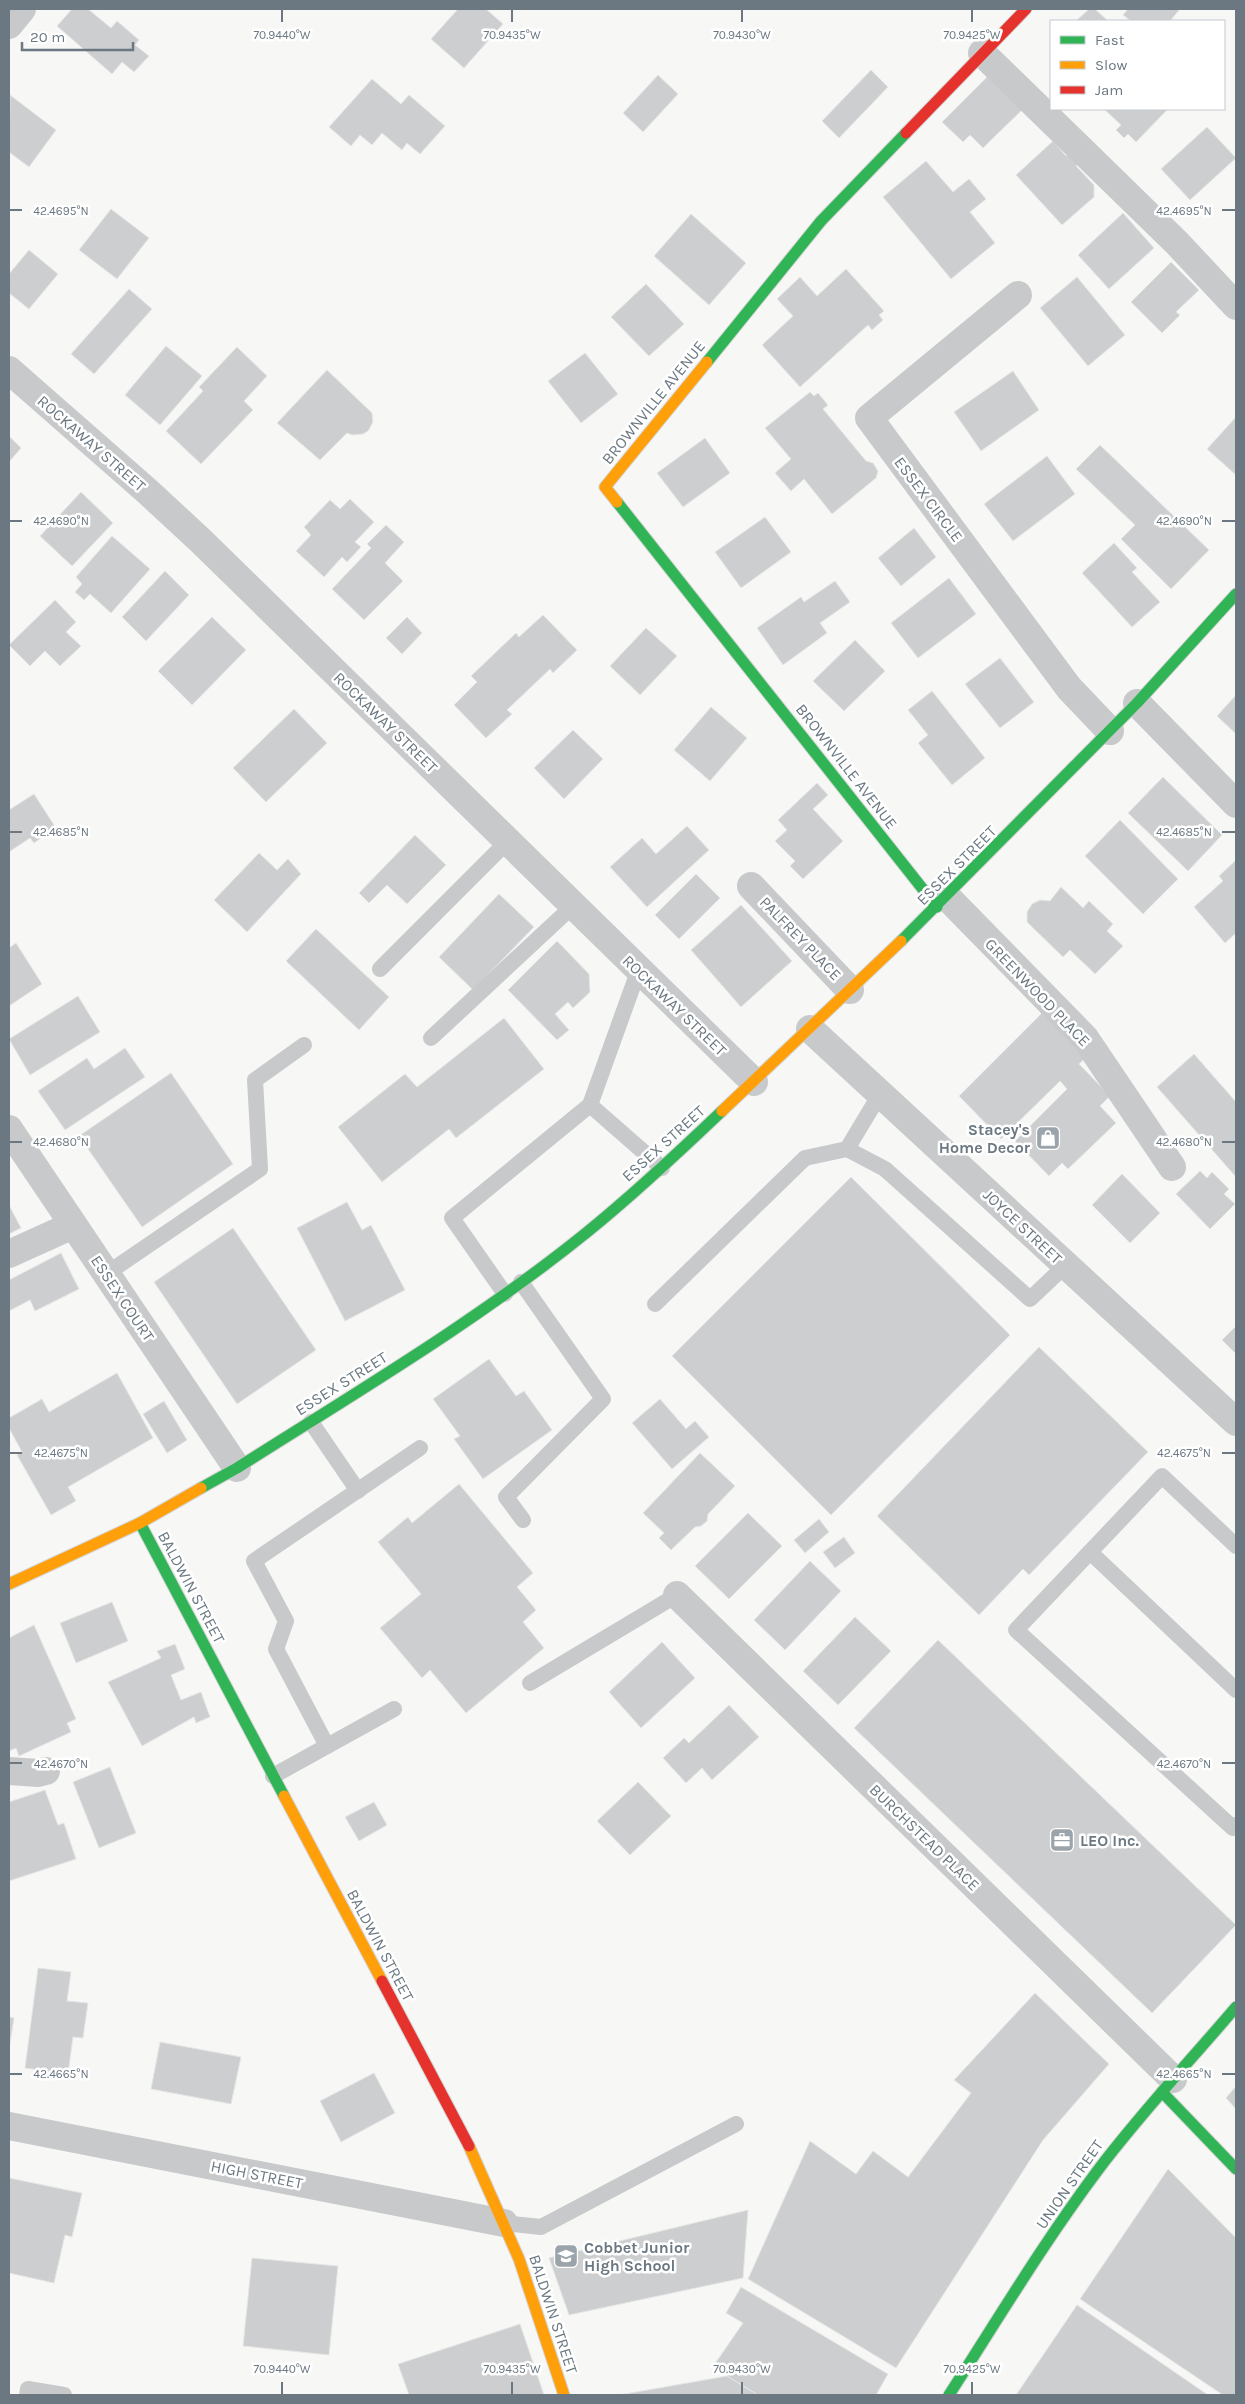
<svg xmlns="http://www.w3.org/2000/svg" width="1245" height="2404" font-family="Karla,sans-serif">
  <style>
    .building { fill: #cdcecf; stroke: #e6e6e6 }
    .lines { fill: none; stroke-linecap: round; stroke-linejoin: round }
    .fast-casing { stroke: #d3d4d4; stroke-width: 13 }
    .slow-casing { stroke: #d3d4d4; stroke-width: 13 }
    .jam-casing { stroke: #d3d4d4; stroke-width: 13 }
    .lane { stroke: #c8c9ca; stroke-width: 16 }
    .street { stroke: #c8c9ca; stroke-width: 28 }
    .fast { stroke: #30b455; stroke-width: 11 }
    .slow { stroke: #ff9f0a; stroke-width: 11 }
    .jam { stroke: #e5322d; stroke-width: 11 }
    .ticks { fill: none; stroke: #6b7882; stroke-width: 2 }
    .labels { text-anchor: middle; stroke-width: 5; stroke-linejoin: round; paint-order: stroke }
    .street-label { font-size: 16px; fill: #6b7882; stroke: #fff }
    .poi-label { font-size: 16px; font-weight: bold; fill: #6b7882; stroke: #fff; text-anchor: start }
    .ticks-label { font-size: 12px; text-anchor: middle; fill: #6b7882; stroke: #fff; stroke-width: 5; stroke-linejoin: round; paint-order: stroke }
  </style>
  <rect width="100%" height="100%" fill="#f7f7f6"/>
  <g class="building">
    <path d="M72,9H88L111,28L117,21L139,40L135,45L149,56L134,72L122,62L112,74L57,26Z"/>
    <path d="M458,9H486L503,24L464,68L431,39Z"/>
    <path d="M1089,9H1095L1108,21H1076Z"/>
    <path d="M1128,9H1180L1170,21H1131L1123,15Z"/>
    <path d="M871,70L888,87L839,138L822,121Z"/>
    <path d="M991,73L1025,107L983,148L970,135L963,142L942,122Z"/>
    <path d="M658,75L678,94L643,132L623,113Z"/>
    <path d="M372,79L401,104L409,95L445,126L420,154L407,143L402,150L382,133L372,145L360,135L351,146L329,127Z"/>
    <path d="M10,95L56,130L29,167L9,152Z"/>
    <path d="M1104,109H1168L1136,142L1128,134L1124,138L1116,130L1121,125Z"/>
    <path d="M1207,127L1236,158L1190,200L1161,169Z"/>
    <path d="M1053,141L1066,156L1071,151L1080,161L1076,166L1094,185V197L1062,225L1016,175Z"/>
    <path d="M926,161L953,192L969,179L986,199L970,212L995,243L951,279L883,197Z"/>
    <path d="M111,209L149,238L117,279L79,250Z"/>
    <path d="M1123,213L1154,248L1109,289L1078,255Z"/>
    <path d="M691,214L746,263L709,305L654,256Z"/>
    <path d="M29,250L58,274L29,309L9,293V274Z"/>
    <path d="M1171,262L1199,290L1176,312L1180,315L1162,333L1131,302Z"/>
    <path d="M846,269L884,311L879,315L883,320L872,330L868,325L800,387L762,345L793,316L777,299L800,277L817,296Z"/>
    <path d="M1077,277L1125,335L1088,366L1040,308Z"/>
    <path d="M646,284L684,324L649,356L611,317Z"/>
    <path d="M129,289L152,309L94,374L71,354Z"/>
    <path d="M166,346L202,376L160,425L125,395Z"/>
    <path d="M237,347L267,376L244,401L253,410L201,464L166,431L203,391L199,387Z"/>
    <path d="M585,353L618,394L581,423L548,381Z"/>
    <path d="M327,370L372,413L373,422L368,431L363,434L352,435L347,433L320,460L277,423Z"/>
    <path d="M1013,371L1039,410L981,451L954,412Z"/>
    <path d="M810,392L814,396L818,393L828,405L823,409L866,461L873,463L878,471L876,478L832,514L804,479L791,491L775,473L791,459L765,428Z"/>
    <path d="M1236,417V475L1207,449Z"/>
    <path d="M9,436L21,448L9,462Z"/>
    <path d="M705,438L730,473L683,507L657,473Z"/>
    <path d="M1100,445L1209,550L1171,589L1121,539L1135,525L1076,469Z"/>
    <path d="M1047,456L1075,494L1013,541L984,504Z"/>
    <path d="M81,492L113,523L72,566L40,536Z"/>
    <path d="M350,499L374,522L355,542L361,547L347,562L342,557L324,577L296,551L311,535L304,527L330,500L340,509Z"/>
    <path d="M765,517L791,552L741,588L715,552Z"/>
    <path d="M386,525L404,542L385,563L403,581L364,620L332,589L371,548L367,544Z"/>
    <path d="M914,528L936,557L901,586L878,558Z"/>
    <path d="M112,536L150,569L111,613L90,594L84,600L75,592L82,584L76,577Z"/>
    <path d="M1114,543L1137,568L1132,572L1160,602L1132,627L1082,573Z"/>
    <path d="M165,571L189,595L146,641L122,617Z"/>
    <path d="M949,578L976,614L918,658L891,623Z"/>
    <path d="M835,581L850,602L820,623L827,633L783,665L757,628L801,597L804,602Z"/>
    <path d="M55,600L76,622L66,632L81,646L60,666L45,651L30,666L9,645Z"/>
    <path d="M543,615L577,650L553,673L550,669L507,710L512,714L486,738L454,705L477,682L471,676L516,633L519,637Z"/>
    <path d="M212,617L246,650L192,705L158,671Z"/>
    <path d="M407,617L422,633L402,654L386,638Z"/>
    <path d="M646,628L677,656L640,695L610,666Z"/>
    <path d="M855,640L885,671L844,711L813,681Z"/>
    <path d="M1000,658L1034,702L1000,728L965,684Z"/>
    <path d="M932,691L985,758L952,785L918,743L928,735L908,710Z"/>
    <path d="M1236,695V734L1217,716Z"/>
    <path d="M711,707L747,738L710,781L674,750Z"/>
    <path d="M294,709L327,743L266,802L233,768Z"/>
    <path d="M573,730L603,759L564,799L534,768Z"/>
    <path d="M1163,777L1222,835L1188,871L1128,813Z"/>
    <path d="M817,783L828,795L813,809L843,841L803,879L790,866L795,861L775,841L787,830L778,820Z"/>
    <path d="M34,794L56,828L34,843L30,838L9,852V810Z"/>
    <path d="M1120,820L1178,879L1143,914L1085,856Z"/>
    <path d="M687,826L709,850L647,907L610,867L642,838L656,854Z"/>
    <path d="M415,835L446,865L407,904L387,885L369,903L359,893Z"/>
    <path d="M259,853L277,870L288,859L301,874L247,932L214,900Z"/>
    <path d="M1236,860V933L1225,943L1194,907L1223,881L1219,876Z"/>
    <path d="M696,874L720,898L679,939L655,915Z"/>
    <path d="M1061,887L1083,908L1089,901L1113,924L1107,931L1123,946L1095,974L1070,950L1063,957L1027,922V912L1032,904L1040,900L1050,901Z"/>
    <path d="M499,894L534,927L473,990L439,957Z"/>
    <path d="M741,905L792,961L741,1007L691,950Z"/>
    <path d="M316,929L389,997L359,1030L286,961Z"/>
    <path d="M557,941L589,974L590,992L573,1008L568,1002L555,1014L569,1030L557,1040L508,990Z"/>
    <path d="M16,943L42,984L9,1006V948Z"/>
    <path d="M78,996L100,1032L30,1075L9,1039Z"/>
    <path d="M1045,1010L1089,1055L1079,1064L1110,1096L1100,1106L1116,1123L1068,1169L1062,1163L1049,1176L1015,1141L1067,1089L1060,1081L1001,1139L959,1096Z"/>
    <path d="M504,1018L544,1069L456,1138L449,1129L382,1182L338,1127L405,1074L417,1087Z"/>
    <path d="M125,1048L145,1077L65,1130L38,1091L87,1058L94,1069Z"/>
    <path d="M1194,1054L1236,1102V1177L1157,1087Z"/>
    <path d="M171,1073L233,1164L142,1227L79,1136Z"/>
    <path d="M1200,1171L1207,1178L1212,1172L1229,1189L1224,1194L1235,1204L1210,1229L1176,1194Z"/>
    <path d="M1122,1174L1160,1213L1130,1243L1092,1205Z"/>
    <path d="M851,1177L1010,1335L831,1515L672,1356Z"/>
    <path d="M347,1202L362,1230L371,1225L405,1290L345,1321L297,1228Z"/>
    <path d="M9,1205L21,1228L9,1234Z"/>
    <path d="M233,1228L316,1350L237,1404L154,1282Z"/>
    <path d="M61,1253L79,1289L35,1311L30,1300L9,1311V1280Z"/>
    <path d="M1236,1326V1354L1222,1340Z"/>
    <path d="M1039,1347L1148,1452L1029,1575L1023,1569L979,1615L877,1516Z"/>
    <path d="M489,1359L516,1396L524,1391L552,1430L483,1479L454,1439L460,1436L433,1399Z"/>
    <path d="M117,1373L153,1438L68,1487L76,1501L51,1515L17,1455L22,1452L9,1428V1418L42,1399L49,1412Z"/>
    <path d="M660,1399L686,1429L695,1421L709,1437L672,1469L632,1423Z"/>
    <path d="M164,1401L187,1440L167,1453L143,1414Z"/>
    <path d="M700,1453L735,1486L708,1514L707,1521L701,1526L695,1527L671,1550L659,1538L664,1533L643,1513Z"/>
    <path d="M459,1484L533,1573L517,1587L536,1610L523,1622L544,1648L466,1713L430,1670L422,1678L380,1628L421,1594L378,1542L408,1517L412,1523Z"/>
    <path d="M748,1513L782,1546L729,1599L695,1566Z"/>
    <path d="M819,1519L829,1532L805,1553L794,1540Z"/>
    <path d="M844,1537L855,1553L835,1568L823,1552Z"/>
    <path d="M810,1561L841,1591L785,1650L754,1620Z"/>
    <path d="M112,1602L128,1641L76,1663L60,1623Z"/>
    <path d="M855,1617L891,1651L838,1705L803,1671Z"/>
    <path d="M34,1625L76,1719L67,1723L71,1732L19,1756L16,1748L9,1751V1638Z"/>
    <path d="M938,1640L1236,1925L1152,2013L854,1728Z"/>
    <path d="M662,1642L695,1678L641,1728L609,1692Z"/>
    <path d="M175,1644L185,1669L171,1675L181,1700L201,1692L210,1717L196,1723L194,1717L142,1746L108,1682L161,1658L157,1651Z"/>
    <path d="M729,1705L759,1737L712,1780L702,1768L686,1783L663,1758L684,1738L689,1743Z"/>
    <path d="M110,1767L136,1833L99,1848L73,1782Z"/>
    <path d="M638,1782L671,1816L630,1855L597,1821Z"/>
    <path d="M45,1790L58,1825L64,1823L76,1859L9,1881V1802Z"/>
    <path d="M374,1802L387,1825L359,1841L345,1817Z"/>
    <path d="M38,1968L71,1972L67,2001L88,2003L83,2038L73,2037L68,2074L25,2068Z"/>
    <path d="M1035,1993L1109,2064L1043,2140L896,2368L748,2279L810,2141L856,2174L873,2151L908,2177L971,2093L954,2080Z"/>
    <path d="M9,2017L14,2018L9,2050Z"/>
    <path d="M160,2042L241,2057L231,2104L151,2089Z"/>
    <path d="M374,2073L395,2113L341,2142L320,2101Z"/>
    <path d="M1236,2086V2109L1226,2098Z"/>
    <path d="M1168,2169L1236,2238V2395H1223L1080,2299Z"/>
    <path d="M9,2178L82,2193L72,2237L65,2235L54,2283L9,2273Z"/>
    <path d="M748,2210L743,2278L569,2315L549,2258Z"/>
    <path d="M252,2258L338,2266L329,2355L243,2346Z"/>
    <path d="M741,2287L888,2374L876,2395H758L727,2376L714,2365L743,2323L726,2313Z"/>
    <path d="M1077,2305L1208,2395H1016Z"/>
    <path d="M520,2324L544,2395H409L398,2364Z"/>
    <path d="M727,2376L758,2395H619Z"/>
  </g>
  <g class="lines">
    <defs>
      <g id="fast">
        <path d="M707,362L821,221L906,133"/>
        <path d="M617,502L937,907"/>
        <path d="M901,941L1137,703L1236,594"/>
        <path d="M201,1488L237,1468C355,1393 477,1321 586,1233C633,1195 678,1153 722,1111"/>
        <path d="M140,1523L284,1796"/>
        <path d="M1162,2092L1236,2169"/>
        <path d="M949,2395C998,2319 1044,2242 1098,2170C1141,2113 1190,2061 1236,2007"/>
      </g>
      <g id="slow">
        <path d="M617,502L605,487L707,362"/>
        <path d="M722,1111L901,941"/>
        <path d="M9,1584L140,1523L201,1488"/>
        <path d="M284,1796L382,1981"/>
        <path d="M469,2146L519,2259L564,2395"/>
      </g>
      <g id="jam">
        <path d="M906,133L1026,9"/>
        <path d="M382,1981L469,2146"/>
      </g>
    </defs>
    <use href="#fast" class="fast-casing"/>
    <use href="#slow" class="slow-casing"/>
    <use href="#jam" class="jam-casing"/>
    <g class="lane">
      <path d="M380,969L508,841"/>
      <path d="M431,1038L574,905"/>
      <path d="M590,1105L662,1168"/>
      <path d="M847,1149L885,1169L1030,1299L1066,1265"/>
      <path d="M106,1274L260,1169L255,1080L304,1045"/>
      <path d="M521,1282L603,1399L506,1497L523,1520"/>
      <path d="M505,1294L452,1218L590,1105L639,969"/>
      <path d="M655,1304L805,1158L847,1149L880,1094"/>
      <path d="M311,1422L358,1491"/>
      <path d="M1236,1546L1162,1476L1016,1630L1233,1828L1236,1825"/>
      <path d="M1090,1552L1236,1690"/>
      <path d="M530,1683L677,1595"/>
      <path d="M327,1746L276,1649L286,1621L254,1561L420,1448"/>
      <path d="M273,1776L394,1709"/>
      <path d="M504,2223L541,2227L736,2124"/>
      <path d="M27,2395L28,2389L64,2395"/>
    </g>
    <g class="street">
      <path d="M9,25L22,9"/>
      <path d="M982,53L1177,243L1236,306"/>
      <path d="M1018,295L869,418L1069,688L1110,731"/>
      <path d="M9,370L147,491L200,540L754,1082"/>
      <path d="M1137,703L1236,804"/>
      <path d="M751,886L850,990"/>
      <path d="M947,897L1085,1038L1172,1167"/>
      <path d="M810,1029L1236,1422"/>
      <path d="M9,1129L237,1468"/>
      <path d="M9,1254L73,1225"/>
      <path d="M677,1595L1173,2079"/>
      <path d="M9,1771L38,1773L46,1771"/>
      <path d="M9,2126L504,2223"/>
    </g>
    <use href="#fast" class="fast"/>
    <use href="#slow" class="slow"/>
    <use href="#jam" class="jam"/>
  </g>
  <path class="ticks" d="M282,10V22M512,10V22M742,10V22M972,10V22M10,210H22M1222,210H1235M10,521H22M1222,521H1235M10,832H22M1222,832H1235M10,1142H22M1222,1142H1235M10,1453H22M1222,1453H1235M10,1763H22M1222,1763H1235M10,2074H22M1222,2074H1235M282,2382V2394M512,2382V2394M742,2382V2394M972,2382V2394"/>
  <defs>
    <symbol id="shop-square" viewBox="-11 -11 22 22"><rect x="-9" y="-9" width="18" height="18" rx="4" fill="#9ca4ab" stroke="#fff"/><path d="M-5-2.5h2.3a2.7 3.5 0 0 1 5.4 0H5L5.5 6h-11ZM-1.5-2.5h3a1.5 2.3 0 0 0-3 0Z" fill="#fff"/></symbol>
    <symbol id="office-square" viewBox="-11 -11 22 22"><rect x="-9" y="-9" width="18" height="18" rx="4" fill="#9ca4ab" stroke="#fff"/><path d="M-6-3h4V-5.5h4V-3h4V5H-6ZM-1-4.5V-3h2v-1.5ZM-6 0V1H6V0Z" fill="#fff"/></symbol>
    <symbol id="school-square" viewBox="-11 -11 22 22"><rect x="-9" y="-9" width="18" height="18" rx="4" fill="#9ca4ab" stroke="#fff"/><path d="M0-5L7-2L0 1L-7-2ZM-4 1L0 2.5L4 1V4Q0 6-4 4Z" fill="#fff"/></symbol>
  </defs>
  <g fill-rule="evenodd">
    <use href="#shop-square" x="1034" y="1124" width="28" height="28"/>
    <use href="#office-square" x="1048" y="1826" width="28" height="28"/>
    <use href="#school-square" x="552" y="2242" width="28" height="28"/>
  </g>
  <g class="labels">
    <g class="street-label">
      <text transform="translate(653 402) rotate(-51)" y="6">BROWNVILLE AVENUE</text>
      <text transform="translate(92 443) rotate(41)" y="6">ROCKAWAY STREET</text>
      <text transform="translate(929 499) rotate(53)" y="6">ESSEX CIRCLE</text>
      <text transform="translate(386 722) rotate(44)" y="6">ROCKAWAY STREET</text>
      <text transform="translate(847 766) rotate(52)" y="6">BROWNVILLE AVENUE</text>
      <text transform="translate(956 865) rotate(-45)" y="6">ESSEX STREET</text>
      <text transform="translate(801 938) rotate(46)" y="6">PALFREY PLACE</text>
      <text transform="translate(1038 992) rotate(46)" y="6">GREENWOOD PLACE</text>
      <text transform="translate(675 1005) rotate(44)" y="6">ROCKAWAY STREET</text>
      <text transform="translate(663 1143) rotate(-42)" y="6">ESSEX STREET</text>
      <text transform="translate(1023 1226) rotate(43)" y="6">JOYCE STREET</text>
      <text transform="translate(123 1298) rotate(56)" y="6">ESSEX COURT</text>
      <text transform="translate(341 1383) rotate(-32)" y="6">ESSEX STREET</text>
      <text transform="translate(192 1587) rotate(62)" y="6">BALDWIN STREET</text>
      <text transform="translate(925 1837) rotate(44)" y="6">BURCHSTEAD PLACE</text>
      <text transform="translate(381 1945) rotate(62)" y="6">BALDWIN STREET</text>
      <text transform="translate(257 2174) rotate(11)" y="6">HIGH STREET</text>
      <text transform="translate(1069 2184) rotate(-55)" y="6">UNION STREET</text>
      <text transform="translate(554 2314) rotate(72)" y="6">BALDWIN STREET</text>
    </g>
    <g class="poi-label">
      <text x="1030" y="1135" text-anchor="end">Stacey's<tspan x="1030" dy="18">Home Decor</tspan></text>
      <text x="1080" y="1846">LEO Inc.</text>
      <text x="584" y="2253">Cobbet Junior<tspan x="584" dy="18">High School</tspan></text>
    </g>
  </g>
  <g class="ticks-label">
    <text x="282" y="39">70.9440°W</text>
    <text x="512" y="39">70.9435°W</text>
    <text x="742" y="39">70.9430°W</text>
    <text x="972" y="39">70.9425°W</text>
    <text x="61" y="215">42.4695°N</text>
    <text x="1184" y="215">42.4695°N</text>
    <text x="61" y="525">42.4690°N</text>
    <text x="1184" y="525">42.4690°N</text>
    <text x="61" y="836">42.4685°N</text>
    <text x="1184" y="836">42.4685°N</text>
    <text x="61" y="1146">42.4680°N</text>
    <text x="1184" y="1146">42.4680°N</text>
    <text x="61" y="1457">42.4675°N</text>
    <text x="1184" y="1457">42.4675°N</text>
    <text x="61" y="1768">42.4670°N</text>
    <text x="1184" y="1768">42.4670°N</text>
    <text x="61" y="2078">42.4665°N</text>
    <text x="1184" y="2078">42.4665°N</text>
    <text x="282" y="2373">70.9440°W</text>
    <text x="512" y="2373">70.9435°W</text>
    <text x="742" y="2373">70.9430°W</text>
    <text x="972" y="2373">70.9425°W</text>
  </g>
  <rect width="1245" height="2404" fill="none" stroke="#6b7882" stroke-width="20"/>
  <rect x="1050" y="20" width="175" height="90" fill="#ffffff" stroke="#c4c9cd"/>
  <rect x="1060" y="36" width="25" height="8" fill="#30b455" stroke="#c4c9cd"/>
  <text x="1095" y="45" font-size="15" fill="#6b7882">Fast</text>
  <rect x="1060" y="61" width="25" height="8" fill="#ff9f0a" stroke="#c4c9cd"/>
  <text x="1095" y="70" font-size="15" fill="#6b7882">Slow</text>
  <rect x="1060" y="86" width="25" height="8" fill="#e5322d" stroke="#c4c9cd"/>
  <text x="1095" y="95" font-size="15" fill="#6b7882">Jam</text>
  <path d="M22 42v8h111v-8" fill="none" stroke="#6b7882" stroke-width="2.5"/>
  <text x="30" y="42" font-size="15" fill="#6b7882" stroke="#ffffff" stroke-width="4" paint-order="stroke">20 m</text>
</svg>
